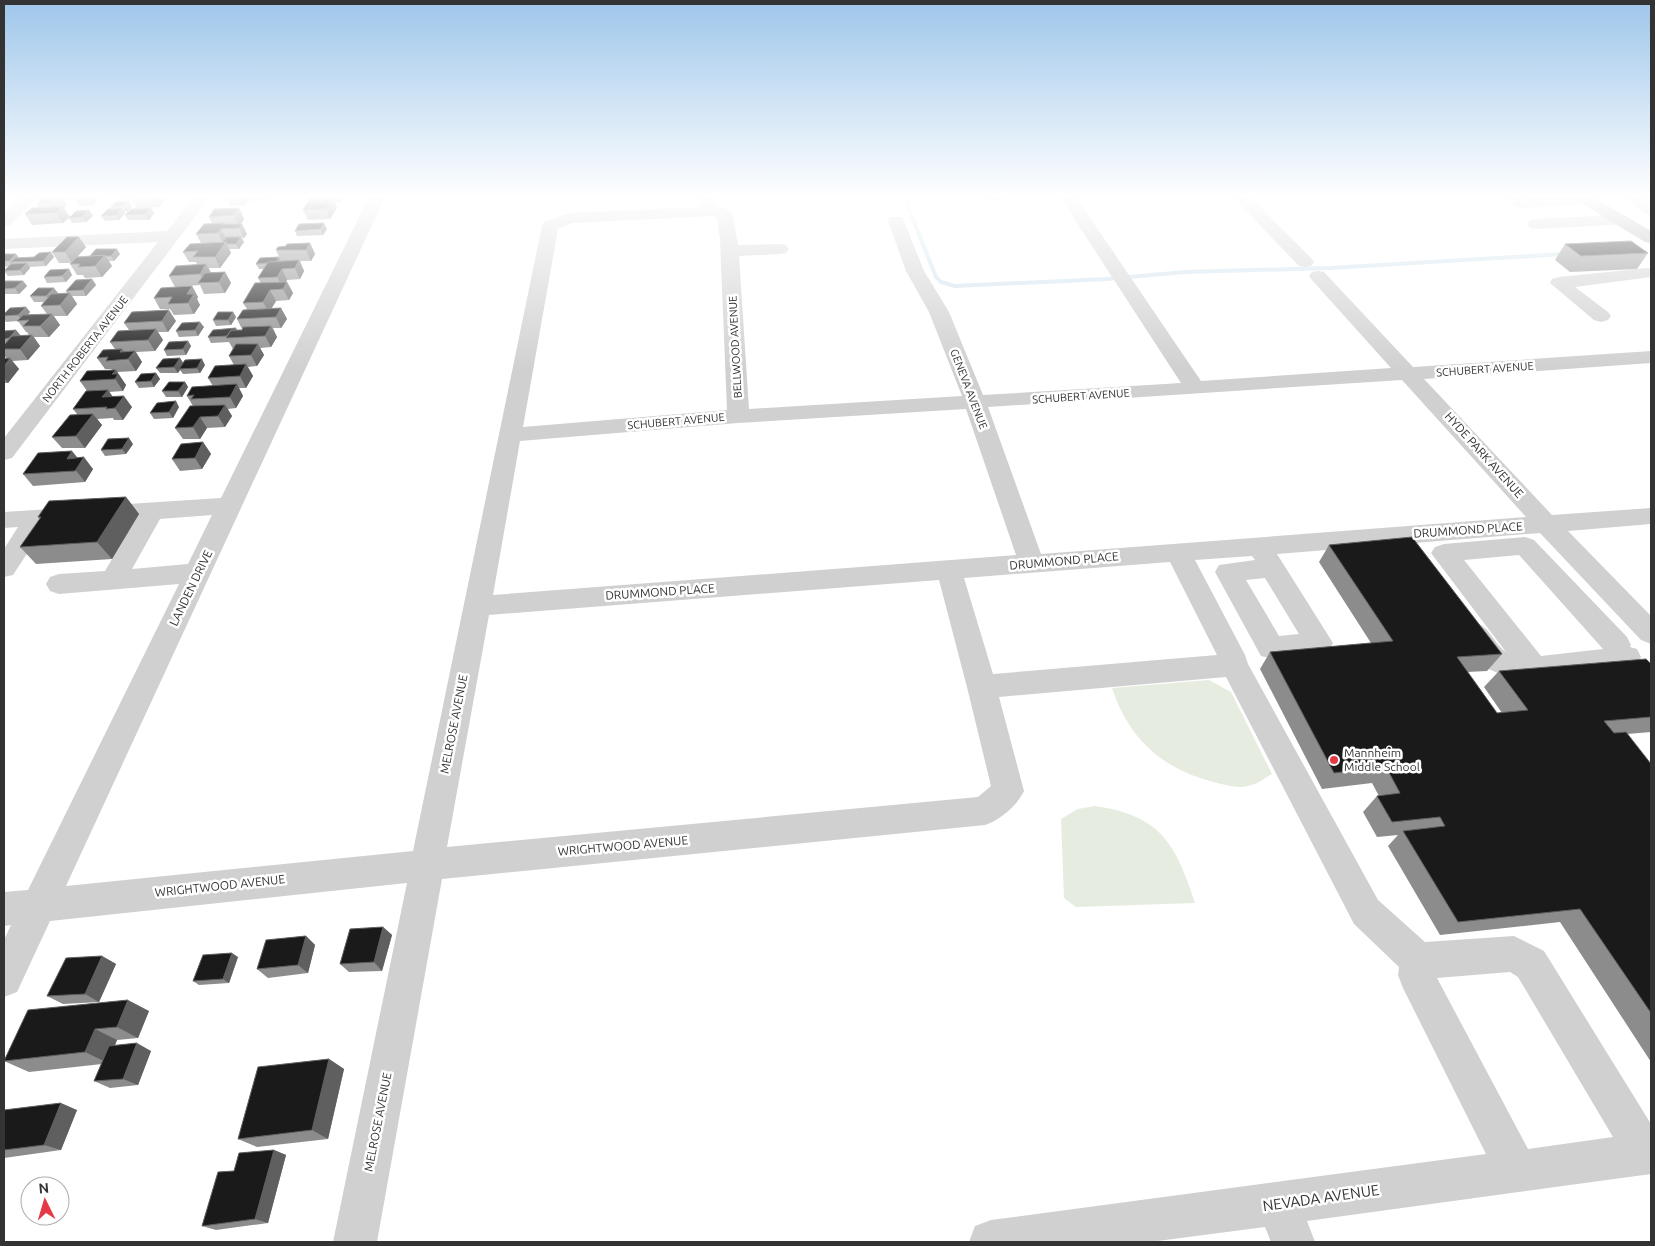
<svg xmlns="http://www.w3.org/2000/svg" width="1655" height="1246" font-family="Ubuntu,sans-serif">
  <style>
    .green { fill: #e6ecdf }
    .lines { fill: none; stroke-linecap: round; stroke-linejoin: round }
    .stream { stroke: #cfe2ee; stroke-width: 4 }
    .minor { fill: #d0d0d0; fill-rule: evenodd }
    .major { fill: #ababab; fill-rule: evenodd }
    .wall { fill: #8c8c8c }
    .shaded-wall { fill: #5f5f5f }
    .building { fill: #1a1a1a; stroke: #5f5f5f }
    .poi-dot { fill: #e63946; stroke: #fff; stroke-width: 2 }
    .labels { text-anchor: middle; stroke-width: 5; stroke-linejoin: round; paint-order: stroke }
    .far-street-label { font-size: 11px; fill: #333; stroke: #fff }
    .street-label { font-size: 12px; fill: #333; stroke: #fff }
    .poi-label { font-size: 12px; fill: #333; stroke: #fff; text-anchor: start }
    .near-street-label { font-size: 15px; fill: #333; stroke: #fff }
  </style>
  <rect width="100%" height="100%" fill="#fff"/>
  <g class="green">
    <path d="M1209,680L1231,692L1272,774C1265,778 1256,785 1248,786C1236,789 1222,784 1210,781C1161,768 1128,737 1112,688Z"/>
    <path d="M1095,806C1162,816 1175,844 1195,903L1076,907L1064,898L1061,819L1078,809Z"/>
  </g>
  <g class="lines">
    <path class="stream" d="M904,197L936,277L941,282L955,286L1107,279L1185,272L1330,268L1564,254"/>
    <g class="minor">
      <path d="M21,197H38L10,225L4,226V212Z"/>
      <path d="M194,197H210L12,458L4,460V438L158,242L4,249V239L167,231Z"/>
      <path d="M369,197H385L66,886L413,851L542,226L544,222L569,213L699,207L700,197H714L715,204L731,212L733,216L738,245L780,244L786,245L789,249L786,253L780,254L739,256L749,409L962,396L929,312L906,271L888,221L890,217H902L904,221L924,271L949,312L983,395L1181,383L1060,197H1076L1201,381L1391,368L1312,280L1309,276L1312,272L1318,271L1324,272L1413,367L1651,351V363L1424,379L1552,515L1651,508V524L1568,531L1651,616V644L1641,640L1540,533L1277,554L1333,643L1329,651C1310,657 1280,662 1261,656L1215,572L1219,565L1255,560L1252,556L1195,560L1245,655L1248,664L1378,900L1425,942L1514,936L1544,951L1651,1124V1174L1307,1221L1315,1242H1271L1265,1227L1150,1242H969L975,1226L991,1220L1486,1154L1403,988L1398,975L1399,967L1354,924L1226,677L999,697L1024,791C1016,807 1001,819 985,825L442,879L377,1242H333L407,883L50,921L17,992L4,997V940L11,925L4,926V892L28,890L179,584L59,594L50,591L46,584L50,577L59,574L105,571L135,520L45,526L13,575L4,577V549L18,527L4,528V512L221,498ZM713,216L717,218L720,239L727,410L523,427L558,229L572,223ZM1402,380L1526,517L1041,554L988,407ZM966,409L1016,555L493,595L520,441L738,423ZM212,515L188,564L132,569L160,519ZM1170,562L1217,655L993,674L964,578ZM1265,578L1299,634L1279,636L1246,580ZM939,580L967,687L991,786L978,797L447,847L489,615ZM1510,972L1518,977L1613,1137L1528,1149L1437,978Z"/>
      <path d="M986,197H1004L1002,200H988Z"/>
      <path d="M1233,197H1250L1311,258L1314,262L1311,266L1305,267L1299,266Z"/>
      <path d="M1503,197H1594L1595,199L1593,202L1587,204L1520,208L1514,206Z"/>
      <path d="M1623,197H1642L1651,203V215L1645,214Z"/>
      <path d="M1621,215L1627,216L1629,220L1627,224L1536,229L1530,228L1528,224L1530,220L1536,219Z"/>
      <path d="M1647,268L1651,269V277L1575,287L1608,312L1611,316L1608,320L1601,322L1594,320L1550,283L1552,279L1559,277Z"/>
      <path d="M1525,537L1534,540L1627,637L1631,645L1630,647L1637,649L1641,657L1637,665L1627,668L1516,681L1484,667L1458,632L1462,625C1488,616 1489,640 1506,652L1431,553L1435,547L1444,544ZM1519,555L1603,649L1541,656L1464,560Z"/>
    </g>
    <path class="major" d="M1574,197H1593L1651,231V243L1645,242L1576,200Z"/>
  </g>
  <g class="wall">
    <path d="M44,197H77L75,199L64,200L67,205L64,208L63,223L32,225L25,214L40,208L37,204Z"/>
    <path d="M80,197H96L98,200L93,205L79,206L76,201Z"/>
    <path d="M118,197H165L166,199L159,207L137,208L131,198H119Z"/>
    <path d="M226,197H268L266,200L248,201L245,205L230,206Z"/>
    <path d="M308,197H343L340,203H335L337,208L330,219L308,220L303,210L309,200Z"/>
    <path d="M129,201L132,206L127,212H124L125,213L119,220L105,221L101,216L112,209L111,207Z"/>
    <path d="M239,208L244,219L241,224H242L247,234L244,238H242L244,242L239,249H229L231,253L220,268H209L211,273L225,272L231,283L225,293L204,294L200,285L175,287L169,276L197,265L196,262H189L183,252L201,243L196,234L212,223L209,217Z"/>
    <path d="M89,210L93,216L86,222L72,223L69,218Z"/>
    <path d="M154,213L149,220H128L125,215Z"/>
    <path d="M327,229L323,235L297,236L295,231Z"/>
    <path d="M310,243L315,254L311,261H300L304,271L300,279L287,280L286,282H287L293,293L289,300L276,301L271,308H281L287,319L281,328H273L277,337L271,347L260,348L264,355L257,366L248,367L253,376L246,388H239L243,396L236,408L228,409L232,416L225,427L207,428L200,439H183L175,428L193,406L187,396L213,386L208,378L234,365L229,356L233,349L229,342L211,343L208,337L236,328L237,330H242V329L237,319L247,309L243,303L261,283L258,278L264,269H259L256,264L281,261L276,250L286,246Z"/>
    <path d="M1565,244L1648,253L1637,269L1570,272L1555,260Z"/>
    <path d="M86,247L77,257L120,254L114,261H109L112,266L102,277L85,278L83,275H77L70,264L71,263H59L52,252Z"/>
    <path d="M4,254L19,258L54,257L46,266L29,267L30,268L24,275L8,276L4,271L8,266L4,267Z"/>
    <path d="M69,269L72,275L66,282L47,283L44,277Z"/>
    <path d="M92,279L96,285L86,296H72L77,304L67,316H54L60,325L49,337H34L40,346L28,360L12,361L19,369L8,383H4V359L6,358L4,355V331L16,330L20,335H29L27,332H26L18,321L6,322L4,319V314L26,307L30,312L28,314H47L41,306L44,302H34L30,296L58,293H67L66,291Z"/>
    <path d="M4,281H23L27,286L19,294H4Z"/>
    <path d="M192,286L198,297L197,299L200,305L194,314L174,315L170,309H160L154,298Z"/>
    <path d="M132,312L176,321L168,332H158L163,340L155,351L136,352L142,362L136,371L117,372L126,385L123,391L109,392L112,396L132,407L123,420H114L113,418L97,419L102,425L85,448H62L52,437L77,414L73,409L87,391L80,381L112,370L111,369H105L97,358L115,349L110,342L129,330L124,323Z"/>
    <path d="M233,312L236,317L231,325L216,326L213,320Z"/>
    <path d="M204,327L198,336L179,337L176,331Z"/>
    <path d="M188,341L191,346L186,355L167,356L164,350Z"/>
    <path d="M180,358L183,363L205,365L200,373L183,374L180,370L178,373H160L156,368Z"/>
    <path d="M156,373L160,379L154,387L139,388L135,382Z"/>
    <path d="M185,382L188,387L182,397H166L162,391Z"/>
    <path d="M179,407L173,418L154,419L150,413Z"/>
    <path d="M203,442L211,454L202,469L180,471L172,459Z"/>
    <path d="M133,444L126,454L105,456L101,450Z"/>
    <path d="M77,458L93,469L85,482L33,486L23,474Z"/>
    <path d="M126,497L139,514L112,559L36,564L20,547L40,519L38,517Z"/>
    <path d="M1329,545L1502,654L1487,671L1467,672L1497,713H1502L1484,687L1499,671L1651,664V732L1627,734L1651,764V1062L1560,922L1440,935L1388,846L1398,835L1377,837L1363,812L1377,796H1379L1372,783L1322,789L1260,669L1270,652L1371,643L1319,562Z"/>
    <path d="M383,927L392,935L382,971L349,972L340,964Z"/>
    <path d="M306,936L315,945L308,973L268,978L257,969Z"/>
    <path d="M102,956L116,964L99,1002L63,1004L47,996Z"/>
    <path d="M238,957L229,983L199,985L193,981Z"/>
    <path d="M28,1010L149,1011L138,1038L117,1040L115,1045L151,1051L138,1085L110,1088L94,1081L102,1064L29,1072L4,1061Z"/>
    <path d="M329,1059L344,1069L328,1139L257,1147L238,1139Z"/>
    <path d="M4,1110H77L61,1150L4,1158Z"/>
    <path d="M274,1150L286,1155L268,1223L216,1230L202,1226Z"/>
  </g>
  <g class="shaded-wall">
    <path d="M58,197H62L67,205L64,208L70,217L63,223L56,213L57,212L52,203Z"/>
    <path d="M93,197H96L98,200L93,205L90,200Z"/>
    <path d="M153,197H165L166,199L159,207Z"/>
    <path d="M240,197H246L248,201L245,205Z"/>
    <path d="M332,197L337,208L330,219L326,209Z"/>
    <path d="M337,197H343L340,203Z"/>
    <path d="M129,201L132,206L127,212L124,206Z"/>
    <path d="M122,208L125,213L119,220L116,215Z"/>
    <path d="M151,208L154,213L149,220L146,214Z"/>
    <path d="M239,208L244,219L239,226L234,215Z"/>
    <path d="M89,210L93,216L86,222L82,217Z"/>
    <path d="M324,223L327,229L323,235L321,229Z"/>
    <path d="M242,224L247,234L244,238L239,228Z"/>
    <path d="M221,229L226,239L223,243L218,233Z"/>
    <path d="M79,237L86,247L72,263L65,252Z"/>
    <path d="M241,237L244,242L239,249L236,244Z"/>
    <path d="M226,242L231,253L220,268L215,257Z"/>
    <path d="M310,243L315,254L311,261L306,250Z"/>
    <path d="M117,249L120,254L114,261L111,256Z"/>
    <path d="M51,252L54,257L46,266L43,261Z"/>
    <path d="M16,254L20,259L11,262L14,265L12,266L9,261Z"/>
    <path d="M105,255L112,266L102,277L95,266Z"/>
    <path d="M279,257L282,262H276Z"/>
    <path d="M299,260L304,271L300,279L295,268Z"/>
    <path d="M27,263L30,268L24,275L20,270Z"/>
    <path d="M206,264L212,275L205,283L200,274Z"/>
    <path d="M69,269L72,275L66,282L62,276Z"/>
    <path d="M282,269L287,280L283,288L277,277Z"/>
    <path d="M225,272L231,283L225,293L219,282Z"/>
    <path d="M92,279L96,285L86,296L83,290Z"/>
    <path d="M23,281L27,286L19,294L15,288Z"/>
    <path d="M287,282L293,293L289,300L283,289Z"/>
    <path d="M192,286L198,297L197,299L200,305L194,314L188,303L187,294Z"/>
    <path d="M54,288L58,293L50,301L46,296Z"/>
    <path d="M270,290L276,301L269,313L263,302Z"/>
    <path d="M70,293L77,304L67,316L60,305Z"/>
    <path d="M26,307L30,312L22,321L18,315Z"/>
    <path d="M281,308L287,319L281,328L276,317Z"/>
    <path d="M169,310L176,321L168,332L162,321Z"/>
    <path d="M233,312L236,317L231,325L228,320Z"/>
    <path d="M52,314L60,325L49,337L40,326Z"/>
    <path d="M200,322L204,327L198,336L195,330Z"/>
    <path d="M271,326L277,337L271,347L265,336Z"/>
    <path d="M156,329L163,340L155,351L148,340Z"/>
    <path d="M16,330L21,336L9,338Z"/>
    <path d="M32,335L40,346L28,360L20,349Z"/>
    <path d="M188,341L191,346L186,355L183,349Z"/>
    <path d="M258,344L264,355L257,366L251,355Z"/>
    <path d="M122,349L129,359L135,351L142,362L136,371L128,359L120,352Z"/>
    <path d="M10,358L19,369L8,383L4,378V366Z"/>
    <path d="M180,358L184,364L179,369L180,370L178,373L174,367Z"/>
    <path d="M202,359L205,365L200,373L197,368Z"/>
    <path d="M246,364L253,376L246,388L240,376Z"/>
    <path d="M116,370L126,385L123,391L112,374Z"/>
    <path d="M156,373L160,379L154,387L151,381Z"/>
    <path d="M185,382L188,387L182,397L178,391Z"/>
    <path d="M237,384L243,396L236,408L230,397Z"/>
    <path d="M108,390L116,401L102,397Z"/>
    <path d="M124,396L132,407L123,420L115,408Z"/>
    <path d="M176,401L179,407L173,418L169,412Z"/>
    <path d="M225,405L232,416L225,427L218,416Z"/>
    <path d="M93,414L102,425L85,448L76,436Z"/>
    <path d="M200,417L207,428L200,439L193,427Z"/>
    <path d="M129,438L133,444L126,454L122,449Z"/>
    <path d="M203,442L211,454L202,469L195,458Z"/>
    <path d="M72,451L81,462L84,457L93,469L85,482L67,459Z"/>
    <path d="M126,497L139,514L112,559L97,542Z"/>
    <path d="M383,927L392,935L382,971L374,962Z"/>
    <path d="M306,936L315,945L308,973L298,965Z"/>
    <path d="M232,953L238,957L229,983L223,979Z"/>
    <path d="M102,956L116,964L99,1002L85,994Z"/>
    <path d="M128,1000L149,1011L138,1038L117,1027Z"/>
    <path d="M95,1029L117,1040L108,1063L85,1052Z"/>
    <path d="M137,1043L151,1051L138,1085L123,1079Z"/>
    <path d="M329,1059L344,1069L328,1139L312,1130Z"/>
    <path d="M61,1103L77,1110L61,1150L44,1145Z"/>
    <path d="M274,1150L286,1155L268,1223L255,1219Z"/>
  </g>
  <g class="building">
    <path d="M44,197H58L52,203L37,204Z"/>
    <path d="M80,197H93L90,200L76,201Z"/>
    <path d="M132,197H154L131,198Z"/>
    <path d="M332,197L326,209L303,210L310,198Z"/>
    <path d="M116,201H129L124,206L111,207Z"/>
    <path d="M63,206L56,213L25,214L32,208Z"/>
    <path d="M122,208L116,215L101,216L108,209Z"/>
    <path d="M151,208L146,214L125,215L131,209Z"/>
    <path d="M239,208L234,215L209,217L214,209Z"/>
    <path d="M89,210L82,217L69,218L76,211Z"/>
    <path d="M224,223L223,224H242L239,228L221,229L218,233L196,234L204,224Z"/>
    <path d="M324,223L321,229L295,231L299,224Z"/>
    <path d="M67,237H79L65,252H52Z"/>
    <path d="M226,237H241L236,244H227L226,242L222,243Z"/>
    <path d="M1631,241L1648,253L1581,256L1565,244Z"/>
    <path d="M226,242L215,257H193L198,251L183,252L190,244Z"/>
    <path d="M310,243L306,250H276L278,247L286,246L287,244Z"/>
    <path d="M96,249H117L111,256H90Z"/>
    <path d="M51,252L43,261L11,262L15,258L34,257L39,253Z"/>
    <path d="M4,254H16L9,261H4Z"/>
    <path d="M105,255L95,266L78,267L80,264H70L77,257Z"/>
    <path d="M279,257L276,262L256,264L260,258Z"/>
    <path d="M299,260L295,268L282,269L277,277L258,278L268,262Z"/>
    <path d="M27,263L20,270L4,271L11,264Z"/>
    <path d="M206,264L200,274L169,276L176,266Z"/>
    <path d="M69,269L62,276L44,277L50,270Z"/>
    <path d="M225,272L219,282L198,283L205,273Z"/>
    <path d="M92,279L83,290L66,291L76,280Z"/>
    <path d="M4,281H23L15,288L4,289Z"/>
    <path d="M287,282L283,289L270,290L263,302L243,303L255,283Z"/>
    <path d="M192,286L187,294H194L188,303L168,304L172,297L154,298L161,288Z"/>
    <path d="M38,288H54L46,296H30Z"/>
    <path d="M70,293L60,305L41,306L51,294Z"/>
    <path d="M26,307L18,315L4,316V314L10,308Z"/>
    <path d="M281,308L276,317L237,319L243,310Z"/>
    <path d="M169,310L162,321L124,323L132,312Z"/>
    <path d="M218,312H233L228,320H213Z"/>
    <path d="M52,314L40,326H23L29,320L17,321L23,315Z"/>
    <path d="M200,322L195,330L176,331L182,323Z"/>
    <path d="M271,326L265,336L226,338L231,330H242L243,327Z"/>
    <path d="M236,328L235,330H231L227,336L208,337L213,330Z"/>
    <path d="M156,329L148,340L110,342L118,331Z"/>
    <path d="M16,330L9,338L4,339V331Z"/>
    <path d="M32,335L20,349H4V345L12,336Z"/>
    <path d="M188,341L183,349L164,350L169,342Z"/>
    <path d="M236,344H258L251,355L229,356Z"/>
    <path d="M122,349L120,352L135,351L128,359L106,361L108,357L97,358L103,350Z"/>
    <path d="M10,358L4,366V359Z"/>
    <path d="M180,358L174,367L156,368L163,359Z"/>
    <path d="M202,359L197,368L179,369L185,360Z"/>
    <path d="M246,364L240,376L208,378L215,366Z"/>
    <path d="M116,370L112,374H118L115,379L80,381L87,371Z"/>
    <path d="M156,373L151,381L135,382L141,374Z"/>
    <path d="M169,382H185L178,391H162Z"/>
    <path d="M237,384L230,397L191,399L194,395L187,396L192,387Z"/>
    <path d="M108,390L102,397L124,396L115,408L106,409L107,407L73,409L86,391Z"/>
    <path d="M176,401L169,412L150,413L157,403Z"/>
    <path d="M225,405L218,416L200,417L193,427L175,428L190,406Z"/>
    <path d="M93,414L76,436L52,437L70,415Z"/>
    <path d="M129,438L122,449L101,450L108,439Z"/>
    <path d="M203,442L195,458L172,459L181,444Z"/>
    <path d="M72,451L67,459L84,457L75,471L23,474L38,453Z"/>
    <path d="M126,497L97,542L20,547L41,517H38L49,501Z"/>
    <path d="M1412,537L1502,654L1457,657L1497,713L1528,710L1499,671L1646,659L1651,664V717L1604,721L1614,733L1626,732L1651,764V1013L1580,909L1458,922L1403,831L1445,826L1440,817L1392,822L1377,796L1400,793L1386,767L1334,773L1270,652L1393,641L1329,545Z"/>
    <path d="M383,927L374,962L340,964L350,929Z"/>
    <path d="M306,936L298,965L257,969L266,940Z"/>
    <path d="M232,953L223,979L193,981L203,955Z"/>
    <path d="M102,956L85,994L47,996L66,958Z"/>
    <path d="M128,1000L117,1027L95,1029L85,1052L4,1061L28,1010Z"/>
    <path d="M137,1043L123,1079L94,1081L109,1046Z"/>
    <path d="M329,1059L312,1130L238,1139L258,1067Z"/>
    <path d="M61,1103L44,1145L4,1150V1110Z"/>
    <path d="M274,1150L255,1219L202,1226L218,1172L234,1171L239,1153Z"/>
  </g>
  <linearGradient id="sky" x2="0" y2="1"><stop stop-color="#9ec6ea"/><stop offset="0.53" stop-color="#fff"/><stop offset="1" stop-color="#fff" stop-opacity="0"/></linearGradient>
  <rect width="1655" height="371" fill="url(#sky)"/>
  <circle class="poi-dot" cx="1334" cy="760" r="5"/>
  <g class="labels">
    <g class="far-street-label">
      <text transform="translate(735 347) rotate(-93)" y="4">BELLWOOD AVENUE</text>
      <text transform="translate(85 349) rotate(-52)" y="4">NORTH ROBERTA AVENUE</text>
      <text transform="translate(1485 369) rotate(-4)" y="4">SCHUBERT AVENUE</text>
      <text transform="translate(969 389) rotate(69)" y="4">GENEVA AVENUE</text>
      <text transform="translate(1081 396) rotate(-4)" y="4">SCHUBERT AVENUE</text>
      <text transform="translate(676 421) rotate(-5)" y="4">SCHUBERT AVENUE</text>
    </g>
    <g class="street-label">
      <text transform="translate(1484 455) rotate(48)" y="4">HYDE PARK AVENUE</text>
      <text transform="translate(1468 530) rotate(-4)" y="4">DRUMMOND PLACE</text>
      <text transform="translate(1064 561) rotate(-5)" y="4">DRUMMOND PLACE</text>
      <text transform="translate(191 588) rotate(-64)" y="4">LANDEN DRIVE</text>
      <text transform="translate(660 592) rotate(-4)" y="4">DRUMMOND PLACE</text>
      <text transform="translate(454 724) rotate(-79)" y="4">MELROSE AVENUE</text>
      <text transform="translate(623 846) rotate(-5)" y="4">WRIGHTWOOD AVENUE</text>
      <text transform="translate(220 886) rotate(-6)" y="4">WRIGHTWOOD AVENUE</text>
      <text transform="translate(378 1122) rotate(-79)" y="4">MELROSE AVENUE</text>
    </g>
    <g class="poi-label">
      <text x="1344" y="757">Mannheim<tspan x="1344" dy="14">Middle School</tspan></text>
    </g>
    <g class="near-street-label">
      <text transform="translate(1321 1198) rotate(-8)" y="5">NEVADA AVENUE</text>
    </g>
  </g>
  <rect width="1655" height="1246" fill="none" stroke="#333333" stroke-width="10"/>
  <g transform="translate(45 1201) rotate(355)"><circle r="24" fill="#ffffff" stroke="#adadad"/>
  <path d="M0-4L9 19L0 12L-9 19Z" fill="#e63946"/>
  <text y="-8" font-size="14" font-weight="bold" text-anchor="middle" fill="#333333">N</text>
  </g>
</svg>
